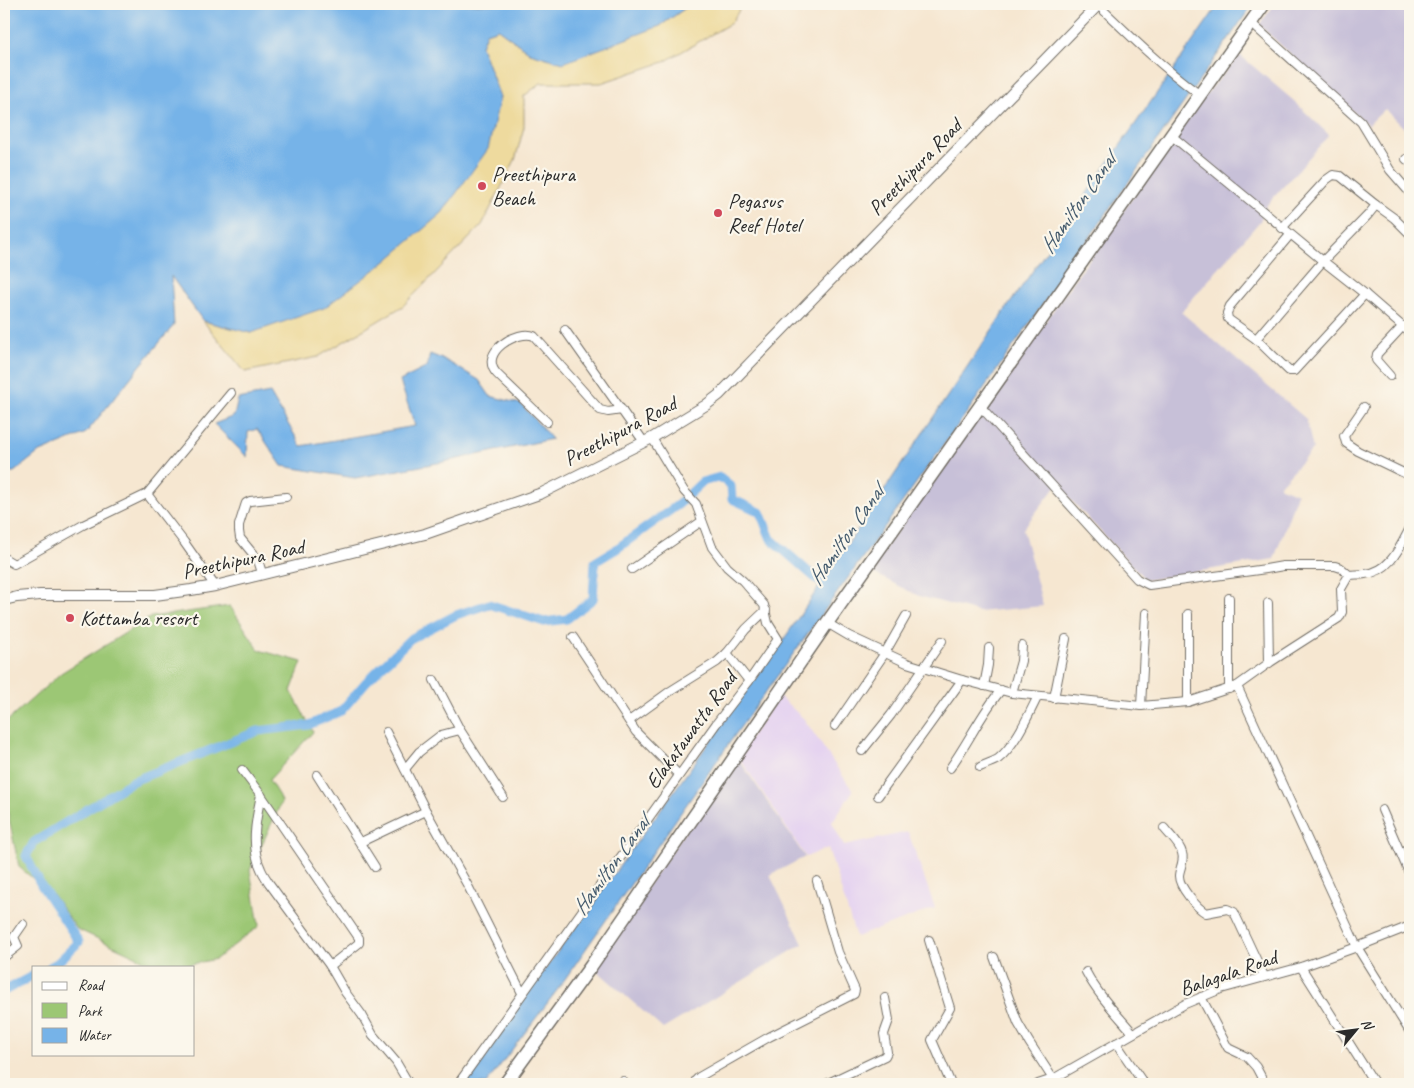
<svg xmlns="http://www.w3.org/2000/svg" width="1414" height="1088" font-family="Caveat,sans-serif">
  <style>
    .built { fill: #e5d3f0 }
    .industrial { fill: #c7c0d8 }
    .green { fill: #9cc774; stroke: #647950 }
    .sand { fill: #eeda9e; stroke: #8c8264 }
    .water { fill: #76b3e8; stroke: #506f8a }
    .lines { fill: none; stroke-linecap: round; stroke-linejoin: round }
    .canal { stroke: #76b3e8; stroke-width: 9 }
    .minor-casing { stroke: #726d65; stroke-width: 10 }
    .tertiary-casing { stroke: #726d65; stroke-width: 12 }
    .primary-casing { stroke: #726d65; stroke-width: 15 }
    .minor { stroke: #fff; stroke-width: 8 }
    .tertiary { stroke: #fff; stroke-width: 10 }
    .primary { stroke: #fff; stroke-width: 12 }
    .poi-dot { fill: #d1495b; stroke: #fbf7ec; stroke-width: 2 }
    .labels { text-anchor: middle; stroke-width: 4.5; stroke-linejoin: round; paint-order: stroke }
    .street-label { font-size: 21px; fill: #2b2b2b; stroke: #fbf7ec }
    .poi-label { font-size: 21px; fill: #2b2b2b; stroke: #fbf7ec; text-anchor: start }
    .water-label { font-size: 22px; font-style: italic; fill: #455b6d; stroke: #fbf7ec }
  </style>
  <rect width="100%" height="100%" fill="#fbf7ec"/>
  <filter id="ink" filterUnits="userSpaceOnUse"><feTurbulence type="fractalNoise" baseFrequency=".02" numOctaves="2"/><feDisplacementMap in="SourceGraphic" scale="10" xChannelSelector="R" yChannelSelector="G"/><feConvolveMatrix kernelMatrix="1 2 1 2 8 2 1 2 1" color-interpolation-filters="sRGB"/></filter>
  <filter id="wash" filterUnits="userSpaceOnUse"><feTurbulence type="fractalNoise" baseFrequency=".0096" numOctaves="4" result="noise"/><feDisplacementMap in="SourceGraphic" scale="20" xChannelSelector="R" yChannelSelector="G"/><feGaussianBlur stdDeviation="1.12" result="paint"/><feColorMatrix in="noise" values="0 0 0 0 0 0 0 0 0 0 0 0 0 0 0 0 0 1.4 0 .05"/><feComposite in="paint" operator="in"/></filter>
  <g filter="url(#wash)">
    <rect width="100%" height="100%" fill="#f6e7d1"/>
    <path class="built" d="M779,696L804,719L853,791L832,822L844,846L908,832L935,908L856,937L828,848L806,857L738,756Z"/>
    <g class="industrial">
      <path d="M1275,4H1410V134L1385,109L1368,125L1259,25Z"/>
      <path d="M1240,55L1294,101L1329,135L1267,205L1260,221L1181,312L1306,419L1313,449L1279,486L1297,494L1274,559L1146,580L1057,485L1023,529L1043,606L978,612L919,596L869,571L1204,97Z"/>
      <path d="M737,757L805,857L770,875L803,944L663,1029L592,966Z"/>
    </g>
    <path class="green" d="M230,606L259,650L302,662L291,691L313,732L269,780L282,801L250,870L259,926L216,959L178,967H159L77,929L52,894L19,867L4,795V724L61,673L151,617Z"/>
    <path class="sand" d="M691,4H743L731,23L664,62L601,83H541L524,96V127L515,160L482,225L403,306L318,357L245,372L203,321L251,333L500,97L481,46L486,33L498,29L530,53L660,26Z"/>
    <g class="water">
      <path d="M4,4H691L660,26L563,63L530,53L498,29L486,33L481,46L500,97L488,149L442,213L385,262L324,308L251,333L203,321L171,276L174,325L136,371L86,433L38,453L14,472H4Z"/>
      <path d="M1219,4H1253L968,411L737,732L558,989L486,1084H462L784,639L1004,312Z"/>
      <path d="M430,354L445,360L479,380L490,396L521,404L552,439L443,462L355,478L282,466L257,429L248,432L247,457L214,424L234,416L238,399L270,393L301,446L415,426L400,381L427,367Z"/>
    </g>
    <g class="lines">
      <g class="canal">
        <path d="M50,967L57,963L79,942L41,885L26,856L34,842L133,781L258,731L309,725L341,711L366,682L410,639L456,615L489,604L544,622L567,619L593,599L595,562L615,550L679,504L702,482L720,477L731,486L732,499L760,512L771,539L829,590"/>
        <path d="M4,991L34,975"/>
      </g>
    </g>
  </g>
  <g filter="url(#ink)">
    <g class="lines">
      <defs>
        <g id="minor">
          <path d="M1098,5C1131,37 1163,68 1200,95"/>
          <path d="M1251,23L1361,122L1390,170L1410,193"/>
          <path d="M1172,136L1323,261L1365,294L1410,333"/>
          <path d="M1406,159L1410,162"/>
          <path d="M1376,205L1394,218L1410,234"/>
          <path d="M1290,235L1230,306L1227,313L1228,319L1256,339L1289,371H1294L1365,294"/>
          <path d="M565,330L644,442"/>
          <path d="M1256,339L1323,261L1368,215L1376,205L1340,176L1333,175L1326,180L1282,228"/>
          <path d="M1390,376L1376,360L1377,354L1403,326"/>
          <path d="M980,406L1137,579L1149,585L1266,569L1283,566H1335L1341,568L1349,575"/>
          <path d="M1364,407L1344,436L1346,443L1358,451L1410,476"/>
          <path d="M547,422L497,374C477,352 519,329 534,336L600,410L608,412L622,410"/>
          <path d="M147,494L184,542L215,586"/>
          <path d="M4,558L14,564L83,525L147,494L231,393"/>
          <path d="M632,569L702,521"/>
          <path d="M262,573L258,560L240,538L239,531V525L245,506L246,503L250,501L286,497"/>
          <path d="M1229,598V689"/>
          <path d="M1268,603L1269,663"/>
          <path d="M827,623L849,636L907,663L962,680L1012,693L1141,706L1188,702L1237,686L1269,663L1339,618L1342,612L1341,589L1349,575C1354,574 1359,575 1365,574C1390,572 1400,547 1410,528"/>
          <path d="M573,637L636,732L679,775"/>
          <path d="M727,653L749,681"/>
          <path d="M434,680L460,730"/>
          <path d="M984,686L988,665L989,648"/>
          <path d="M1237,686L1357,947L1410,1032"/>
          <path d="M1012,693L1021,661L1022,646"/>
          <path d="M1054,698L1066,639"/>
          <path d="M1188,702V614"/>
          <path d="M1141,706L1146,613"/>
          <path d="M629,721L669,692L717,662L727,653L746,629L766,610"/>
          <path d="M835,726L885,653L906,616"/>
          <path d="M386,732L426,811L468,886L522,993"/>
          <path d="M862,751L891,715L942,641"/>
          <path d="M980,767C986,764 993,762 998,759C1015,746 1029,714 1038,696"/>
          <path d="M950,768C968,743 981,714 1001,690"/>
          <path d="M405,769L419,752L441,735L460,730L503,797"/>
          <path d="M242,770L261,795L359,938V943L330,966"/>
          <path d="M317,775L375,867"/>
          <path d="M261,795C256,819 250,846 261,869C263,874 266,878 269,883L330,966L345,992L362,1015L373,1035L396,1062L409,1084"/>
          <path d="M878,796L962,680"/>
          <path d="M1382,810L1410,875"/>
          <path d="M1164,828C1170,836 1180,844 1182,853C1185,861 1179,869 1179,876C1179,887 1197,908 1206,913L1227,909L1234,912L1264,976"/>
          <path d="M361,842L426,811"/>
          <path d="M929,940L950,1008L932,1040L951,1084"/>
          <path d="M4,957L18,946L14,937L23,924"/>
          <path d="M994,957L1018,1023L1029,1042L1053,1079"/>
          <path d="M1301,967L1375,1084"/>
          <path d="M1086,972C1098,995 1116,1013 1133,1033"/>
          <path d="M1201,997L1228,1048L1247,1057L1256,1067L1265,1084"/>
          <path d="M1116,1043L1144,1084"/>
          <path d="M623,1081L625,1084"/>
          <path d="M458,1084L716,724L749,681L778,639L768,623L764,605L743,581L727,567L712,547L696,504L684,491L652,438"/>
          <path d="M695,1084L696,1080L699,1077L769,1037L854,994L855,990L838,952L817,881"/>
          <path d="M826,1084L885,1056L887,1052L884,1034L889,1020L885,998"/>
          <path d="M1038,1084L1053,1079L1185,1004L1221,989L1301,967L1357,947L1410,926"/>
        </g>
        <path id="tertiary" d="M4,600L17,597L40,595H155L191,590L215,586L425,534L542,493L652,438L706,405L719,395L1099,4"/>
        <path id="primary" d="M505,1084L591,966L827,623L1264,4"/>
      </defs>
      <use href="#minor" class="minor-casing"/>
      <use href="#tertiary" class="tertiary-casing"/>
      <use href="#primary" class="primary-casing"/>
      <use href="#minor" class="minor"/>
      <use href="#tertiary" class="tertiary"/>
      <use href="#primary" class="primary"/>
    </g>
  </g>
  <g class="poi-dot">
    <circle cx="482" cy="186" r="5"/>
    <circle cx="718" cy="213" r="5"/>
    <circle cx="70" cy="618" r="5"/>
  </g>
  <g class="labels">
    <g class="street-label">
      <text transform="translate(915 167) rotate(-46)" y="7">Preethipura Road</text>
      <text transform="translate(620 431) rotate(-28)" y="7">Preethipura Road</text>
      <text transform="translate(243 559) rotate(-12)" y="7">Preethipura Road</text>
      <text transform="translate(691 730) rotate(-54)" y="7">Elakatawatta Road</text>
      <text transform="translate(1228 973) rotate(-19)" y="7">Balagala Road</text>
    </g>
    <g class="poi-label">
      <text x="492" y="181">Preethipura<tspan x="492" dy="24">Beach</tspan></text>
      <text x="728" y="208">Pegasus<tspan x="728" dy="24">Reef Hotel</tspan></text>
      <text x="80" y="625">Kottamba resort</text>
    </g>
    <g class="water-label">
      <text transform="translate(1077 203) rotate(-55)" y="8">Hamilton Canal</text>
      <text transform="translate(845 535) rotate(-55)" y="8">Hamilton Canal</text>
      <text transform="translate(610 865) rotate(-54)" y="8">Hamilton Canal</text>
    </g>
  </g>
  <rect width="1414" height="1088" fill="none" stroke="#fbf7ec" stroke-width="20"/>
  <rect x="32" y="966" width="162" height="90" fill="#fbf7ec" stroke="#a8a59f"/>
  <rect x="42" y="982" width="25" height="8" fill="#ffffff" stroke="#a8a59f"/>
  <text x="78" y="990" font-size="15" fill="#2b2b2b">Road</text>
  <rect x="42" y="1003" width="25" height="15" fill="#9cc774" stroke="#a8a59f"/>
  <text x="78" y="1016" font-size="15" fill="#2b2b2b">Park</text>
  <rect x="42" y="1028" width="25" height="15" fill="#76b3e8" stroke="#a8a59f"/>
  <text x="78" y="1040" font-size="15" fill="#2b2b2b">Water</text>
  <g transform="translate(1356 1030) rotate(61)" stroke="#fbf7ec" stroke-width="4" paint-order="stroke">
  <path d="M0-4L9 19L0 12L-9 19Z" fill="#2b2b2b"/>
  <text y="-8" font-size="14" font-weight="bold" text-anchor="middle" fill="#2b2b2b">N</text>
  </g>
</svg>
